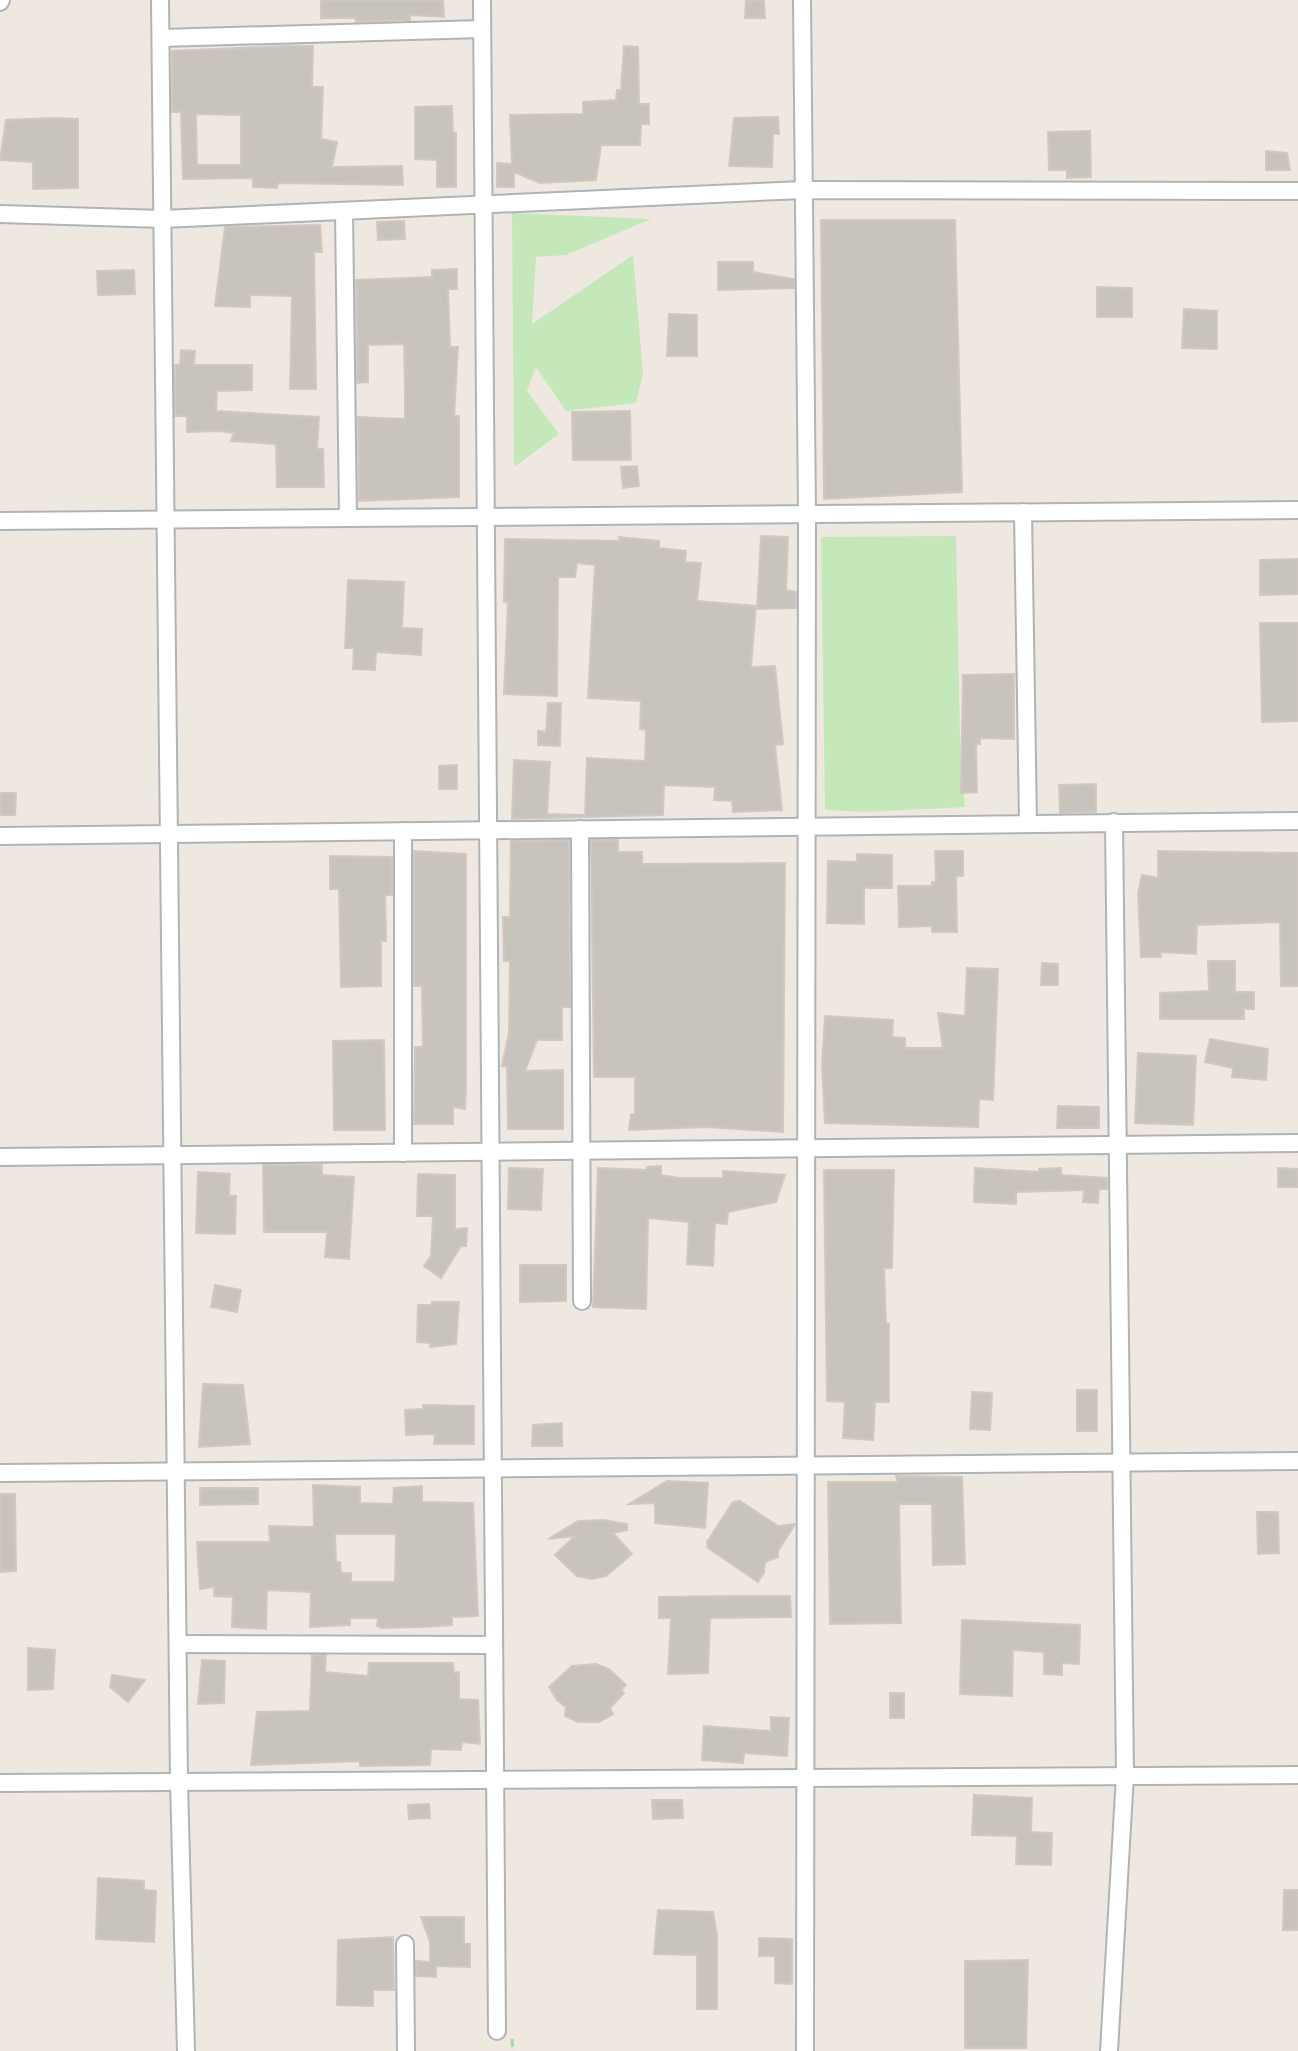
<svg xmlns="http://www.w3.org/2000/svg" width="1298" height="2051" font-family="'Archivo Narrow',sans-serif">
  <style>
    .green { fill: #c5e8bb }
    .building { fill: #c9c3be; stroke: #d3c8bf; stroke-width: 2; fill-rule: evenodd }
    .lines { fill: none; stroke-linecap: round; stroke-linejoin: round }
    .minor-casing { stroke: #afb4b8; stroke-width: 20 }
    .path { stroke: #9edaa0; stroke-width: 3; stroke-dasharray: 8 4; stroke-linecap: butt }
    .minor { stroke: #fff; stroke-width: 16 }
  </style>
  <rect width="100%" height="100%" fill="#eee8e1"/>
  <g class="green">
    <path d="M512,213L651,219L566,255L536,257L532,324L633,255L643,374L636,403L566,411L536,367L527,391L559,434L514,467Z"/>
    <path d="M956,536L960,737L965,807L865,812L825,810L821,537Z"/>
  </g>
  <g class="building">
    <path d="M321,0H443L444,17L410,15V20L356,22V18H321Z"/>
    <path d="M746,0H764L765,18H745Z"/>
    <path d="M286,46H313L312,87H323L321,139L337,142L332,167L402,166L403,185L278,183L277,188L253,187V178L183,179L181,112H172V51ZM196,114L241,115V165H197Z"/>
    <path d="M624,46L638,47L639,104H649V124H641L640,145H601L596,180L540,183L514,172V187H497V163L512,164L510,115L583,114V102L616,100L617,90H621Z"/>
    <path d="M452,106L453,133H456V187H437V160L415,159V107Z"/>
    <path d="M778,117L779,134H773L772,167L729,166L734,118Z"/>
    <path d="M52,118L78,119V188L33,189V162L0,160L6,120Z"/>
    <path d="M1090,131L1091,177L1067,178V170H1049L1048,132Z"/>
    <path d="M1266,151L1287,153L1290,170H1266Z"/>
    <path d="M821,220H955L962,492L824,499Z"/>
    <path d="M404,221L405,239L378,240L377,222Z"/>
    <path d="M320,225L322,252H314L316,389H290L292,296L250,295V307L215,306L225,227Z"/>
    <path d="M718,262H753V272L794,279V288L718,290Z"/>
    <path d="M457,269V289H448L450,347H458L454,416H459V497L359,501L358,417L405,419V392L404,344L368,345V382L357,383L356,280L432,277V270Z"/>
    <path d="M134,270L135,294L98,295L97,271Z"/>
    <path d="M1097,287L1132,288V317H1097Z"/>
    <path d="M1184,309L1217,311V349L1182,348Z"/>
    <path d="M669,314L697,315V356H667Z"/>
    <path d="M181,350L195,351L194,365H252V390L217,391L216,411L319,417L317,449H323L324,487H277L276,444L231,441L234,433L220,431L187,432V416H175V365H180Z"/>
    <path d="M630,411L631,460H573L572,412Z"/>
    <path d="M637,466L639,486L623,488L621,467Z"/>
    <path d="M761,536L788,537L786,590L796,592V608L757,609Z"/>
    <path d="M619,537L659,541V548L686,551L685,562L701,563L697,601L756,606L751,667L775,666L783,744L775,745L782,810L733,812L732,801L714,800L715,787L664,785L663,815L512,819L514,760L550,762L547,814L585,815L587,758L645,761L646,730L640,729L641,701L588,698L595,565L577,563L575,577H558L557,696L504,694L508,602H504L505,539L620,541Z"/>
    <path d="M1298,559V594L1260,595V560Z"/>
    <path d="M348,580L404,582L402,628L422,629L421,655L376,652L375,670L353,669L354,648H345Z"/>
    <path d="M1260,623H1298V721L1262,722Z"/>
    <path d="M1014,674V739L980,738V744H976L977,792L961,793L963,675Z"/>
    <path d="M548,703H561L560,746L538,745V731L546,732Z"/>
    <path d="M457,765V789H439V766Z"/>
    <path d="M1096,784V812L1060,813L1059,785Z"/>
    <path d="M0,793H16L15,815H0Z"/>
    <path d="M569,840L570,1007H562V1040H537L525,1071L563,1070V1129H508L507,1067L502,1066L509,1032L510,961H504L503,917H510L511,841Z"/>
    <path d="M591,840H618V852H642V864L785,863L783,1132L707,1127L629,1130L631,1114H635V1077H594Z"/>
    <path d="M414,851L466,854V1083L465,1109L453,1107V1124H414L415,1047H423L422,986H414Z"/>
    <path d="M935,851H963V876H956L957,932H932V926L899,927L898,886H932V882H936Z"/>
    <path d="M1158,851L1298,853V986H1281L1280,922L1197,925L1196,954L1160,952L1161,957H1141L1138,894L1142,875L1158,878Z"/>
    <path d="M857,854L892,855V888H864V924L827,923L828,861L857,862Z"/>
    <path d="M330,856L392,857V895H385L386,941H381V986L341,987L339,889H330Z"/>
    <path d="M1208,961H1235V992H1254V1009H1244V1019H1160V993L1209,991Z"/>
    <path d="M1042,963L1058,964V985H1041Z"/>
    <path d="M967,968L998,969L993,1100L979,1099L978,1127L825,1123L822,1065L825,1016L893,1020L892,1037L905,1038V1048H943L938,1013L965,1016Z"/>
    <path d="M1210,1039L1268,1049L1266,1080L1232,1077L1233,1068L1205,1062Z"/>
    <path d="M384,1040L385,1130H334L333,1041Z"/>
    <path d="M1138,1053L1196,1056L1193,1125L1135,1123Z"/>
    <path d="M1058,1106L1099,1107V1128H1057Z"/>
    <path d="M263,1165H322V1175L354,1177L349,1259L325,1257L327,1232H264Z"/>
    <path d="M661,1166V1175L679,1178H723V1171L785,1175L776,1202L728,1212L727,1224L715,1223L713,1266L687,1264L689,1222L648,1218L646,1309L593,1307L598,1168L647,1170V1167Z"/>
    <path d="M509,1168L543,1169L541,1210L508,1209Z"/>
    <path d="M975,1168L1039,1172V1169L1061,1168V1175L1107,1178V1189H1099L1098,1203L1083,1202L1084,1190L1016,1192V1204L974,1202Z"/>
    <path d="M1278,1168L1298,1169V1187H1278Z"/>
    <path d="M824,1170H894L892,1268H884L886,1323L889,1324V1402H875L873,1440L843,1438L845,1402L827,1401Z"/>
    <path d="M198,1172L230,1174L229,1196H236L235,1234L196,1233Z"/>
    <path d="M418,1174L455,1175V1229L467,1228L466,1246H461L441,1278L424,1266L431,1256L433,1216H417Z"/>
    <path d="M520,1265H566V1301L520,1302Z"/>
    <path d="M215,1285L241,1290L237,1312L211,1307Z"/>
    <path d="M432,1302H459L456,1344L430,1347L431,1343L417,1342L418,1305H432Z"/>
    <path d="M203,1384L243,1385L250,1444L199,1447Z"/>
    <rect x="1077" y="1390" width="20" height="41"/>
    <path d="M972,1392L992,1393L990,1430L970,1429Z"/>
    <path d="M423,1405L474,1406V1444H434L435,1434L406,1435L405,1410L423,1409Z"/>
    <path d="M562,1423V1446H532L533,1425Z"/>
    <path d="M896,1476L962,1477L965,1564L933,1565L932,1504H899L901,1623L830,1624L828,1482H898Z"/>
    <path d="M667,1481L708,1483L705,1528L655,1523V1503L629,1504Z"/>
    <path d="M313,1485L360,1487V1503L393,1504L394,1488L422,1486V1502L473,1503L478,1616L452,1617V1625L421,1627L381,1628L377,1626L378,1618H350V1625L310,1627L311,1592L267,1590L266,1629L232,1627L233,1597L214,1596V1587L200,1589L197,1542H270L269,1526L314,1527ZM335,1534H396L395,1582H351V1573H341L340,1562H336Z"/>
    <path d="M200,1488H258V1504L200,1505Z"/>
    <path d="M0,1494H15L16,1571L0,1572Z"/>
    <path d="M740,1501L778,1526L795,1524L778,1551V1557L765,1562L764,1573L758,1582L708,1548L707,1542L733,1502Z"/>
    <path d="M1257,1512H1278L1279,1553L1258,1554Z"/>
    <path d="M604,1520L627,1524V1530L613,1533L632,1554L606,1576L592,1579L577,1576L555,1555L575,1536L548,1539L578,1521Z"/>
    <path d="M733,1596H790L791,1617L710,1618L708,1673L668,1674L671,1618H659V1597Z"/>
    <path d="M962,1620L1080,1625L1079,1664L1062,1663V1675L1044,1674V1652L1013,1650L1012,1696L960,1694Z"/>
    <path d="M28,1648L55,1650L53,1689L28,1690Z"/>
    <path d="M312,1655H326L325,1672L368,1676L369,1663H453L454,1673L459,1672V1699L478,1700L480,1744L462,1742L461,1750L431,1749L430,1765L360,1766V1761L251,1765L257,1712L310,1711Z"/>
    <path d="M202,1660L225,1661L224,1703L198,1704Z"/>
    <path d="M596,1664L609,1669L626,1685L621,1690L624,1693L610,1708L613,1714L599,1722H578L565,1716L566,1707L557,1700L549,1687L572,1666Z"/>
    <path d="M112,1675L145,1680L128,1702L110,1687Z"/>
    <rect x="890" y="1693" width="14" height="25"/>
    <path d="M771,1717L789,1718L787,1756L744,1753L743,1763L702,1760L704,1726L771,1731Z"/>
    <path d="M974,1795L1032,1798L1031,1832L1052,1833L1051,1865L1016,1864L1017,1836L972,1835Z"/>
    <path d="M652,1800H682L683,1818L653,1819Z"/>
    <path d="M429,1804L430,1818L409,1819L408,1805Z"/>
    <path d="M98,1878L144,1881V1890L156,1891L154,1942L96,1939Z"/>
    <path d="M1284,1890H1298V1930H1283Z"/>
    <path d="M658,1910L713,1912L717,1935V2009H697V1955L654,1954Z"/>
    <path d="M421,1917H464V1944H470V1967L436,1966V1977L416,1976V1961L430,1962V1942Z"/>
    <path d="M393,1937L394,1990H373V2006L337,2005L338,1940Z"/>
    <path d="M759,1938L792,1939V1984L775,1983V1956H759Z"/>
    <path d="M1028,1960L1026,2048H965V1961Z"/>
  </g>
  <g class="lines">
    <defs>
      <g id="minor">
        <path d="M160,0L179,1782L186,2051"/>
        <path d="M482,0L497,2031"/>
        <path d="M802,0L807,514L805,2051"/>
        <path d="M0,2L1,0"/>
        <path d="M161,38L482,29"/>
        <path d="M344,211L348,518"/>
        <path d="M0,214L163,219L803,190L1298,191"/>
        <path d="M1023,512L1028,823"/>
        <path d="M0,521L1298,510"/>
        <path d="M580,829L582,1301"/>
        <path d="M0,836L1298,821"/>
        <path d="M403,1153V831"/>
        <path d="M0,1157L1298,1143"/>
        <path d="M0,1473L1298,1461"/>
        <path d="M178,1644L494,1645"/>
        <path d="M0,1783L1298,1775"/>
        <path d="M405,1944L406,2051"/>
        <path d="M1109,2051L1125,1775L1114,822"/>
      </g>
    </defs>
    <use href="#minor" class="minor-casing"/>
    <path class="path" d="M512,2039L513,2051"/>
    <use href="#minor" class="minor"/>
  </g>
</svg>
